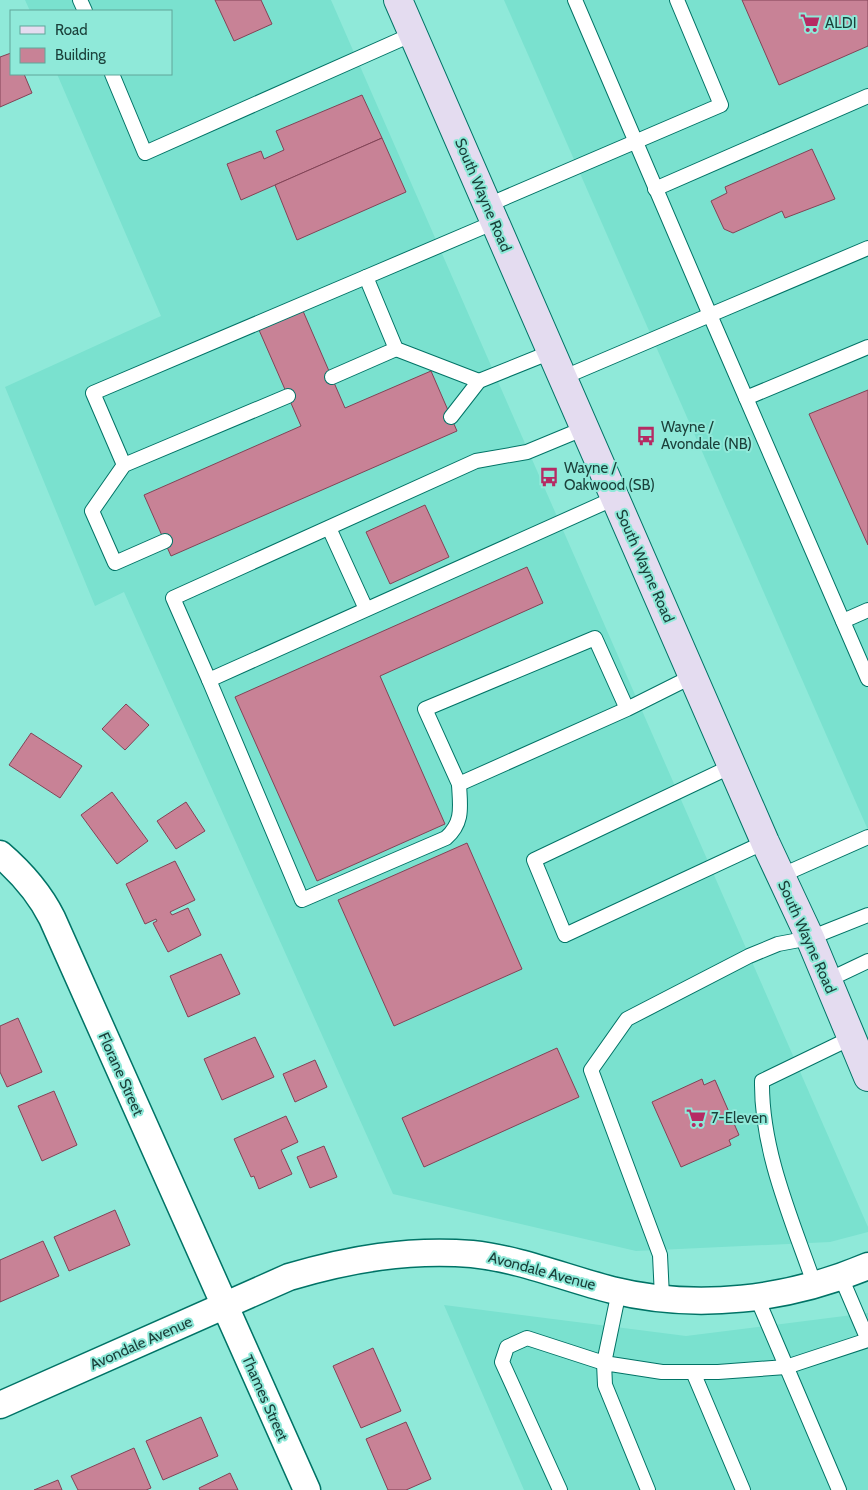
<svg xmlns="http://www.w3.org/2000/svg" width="868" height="1490" font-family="Cabin,sans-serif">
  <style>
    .built { fill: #7ae1cf }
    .building { fill: #c88296; stroke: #824356 }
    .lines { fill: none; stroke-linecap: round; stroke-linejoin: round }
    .lane-casing { stroke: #007366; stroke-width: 16 }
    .street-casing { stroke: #007366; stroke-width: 29 }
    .secondary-casing { stroke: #007366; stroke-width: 30 }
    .lane { stroke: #fff; stroke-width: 14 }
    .street { stroke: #fff; stroke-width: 26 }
    .secondary { stroke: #e4dcf0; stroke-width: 28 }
    .labels { text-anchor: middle; stroke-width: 4; stroke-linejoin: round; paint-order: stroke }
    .poi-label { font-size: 15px; fill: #1b413b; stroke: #8fe9d9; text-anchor: start }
    .street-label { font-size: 15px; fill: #1b413b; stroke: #8fe9d9 }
  </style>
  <rect width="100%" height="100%" fill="#8fe9d9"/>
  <g class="built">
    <path d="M25,0H331L868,1227V1232L830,1242L636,1251L393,1194L124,592L95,606L5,387L161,316L57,74H171V11H30Z"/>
    <path d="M504,0H868V830Z"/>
    <path d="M444,1305L686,1336L868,1313V1490H524Z"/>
  </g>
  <g class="building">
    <path d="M215,0H261L272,24L234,41Z"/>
    <path d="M742,0H868V46L779,85Z"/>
    <path d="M11,53V74H24L32,93L0,107V57Z"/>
    <path d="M362,95L382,138L241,200L227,164L261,151L264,159L284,150L276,131Z"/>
    <path d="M382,138L406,192L297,240L275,185Z"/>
    <path d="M812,149L835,199L785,218L782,211L733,233L724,229L711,201L727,193L725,187Z"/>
    <path d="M303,311L345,408L431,371L457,431L171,556L144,495L301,426L259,330Z"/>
    <path d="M868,390V545L809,414Z"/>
    <path d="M425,505L449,557L390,584L366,532Z"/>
    <path d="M527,567L543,603L380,676L445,824L317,881L235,697Z"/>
    <path d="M126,704L149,725L125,750L102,729Z"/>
    <path d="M31,733L82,766L60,798L9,765Z"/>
    <path d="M112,792L148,841L117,864L81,815Z"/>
    <path d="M186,802L205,831L176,849L157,821Z"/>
    <path d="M467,843L522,969L394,1026L338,900Z"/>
    <path d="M175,861L195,900L170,912L172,915L188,908L201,935L168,952L153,923L157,921L156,919L145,924L126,884Z"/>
    <path d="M221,954L240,994L188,1017L170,976Z"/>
    <path d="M18,1018L42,1072L7,1087L0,1072V1026Z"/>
    <path d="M255,1037L274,1077L222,1100L204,1059Z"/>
    <path d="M557,1048L579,1097L424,1167L402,1118Z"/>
    <path d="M315,1060L327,1087L295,1102L283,1074Z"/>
    <path d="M702,1079L704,1085L715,1080L739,1135L729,1140L731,1145L681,1167L652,1102Z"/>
    <path d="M54,1091L77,1145L42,1161L18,1106Z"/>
    <path d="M286,1116L298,1142L281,1150L292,1174L259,1189L254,1176L251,1177L234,1139Z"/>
    <path d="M324,1146L337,1177L310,1188L297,1157Z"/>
    <path d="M115,1210L130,1245L69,1271L54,1237Z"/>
    <path d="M43,1241L59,1276L0,1302V1260Z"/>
    <path d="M373,1348L401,1411L361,1428L333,1366Z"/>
    <path d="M201,1417L218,1456L163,1480L146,1441Z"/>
    <path d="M406,1422L431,1479L406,1490H388L366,1439Z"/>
    <path d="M134,1448L151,1488L146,1490H78L71,1476Z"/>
    <path d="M230,1473L238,1490H200L199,1488Z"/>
    <path d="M58,1480L62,1490H34Z"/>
  </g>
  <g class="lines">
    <defs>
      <g id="lane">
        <path d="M80,0L85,11"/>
        <path d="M575,0L710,315L868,248"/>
        <path d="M112,74L145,153L413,34"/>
        <path d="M655,189L868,96"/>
        <path d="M488,205L721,105L677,0"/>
        <path d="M332,377L396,349"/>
        <path d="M562,378L710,315L868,679"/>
        <path d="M479,381L396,349L366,277L495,222"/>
        <path d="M746,398L868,347"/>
        <path d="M451,417L479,381L551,352"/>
        <path d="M124,465L93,393L366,277"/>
        <path d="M329,528L366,609"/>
        <path d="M165,541L115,563L92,511L124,465L288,396"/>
        <path d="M843,621L868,610"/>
        <path d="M209,680L173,598L476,461L527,452L585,428"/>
        <path d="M627,709L595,638L425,709L459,784L627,709L693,676"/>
        <path d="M732,766L534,860L565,935L765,842"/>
        <path d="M459,784C460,806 464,822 446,838L302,900L209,680L615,498"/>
        <path d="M780,876L868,837"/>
        <path d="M826,981L868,961"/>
        <path d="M841,1277L868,1340"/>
        <path d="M815,1286C792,1220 761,1151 762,1081L851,1038"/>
        <path d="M662,1297L660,1255L591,1070L627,1019L749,956L778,944L810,938L868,915"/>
        <path d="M757,1298L839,1490"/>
        <path d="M693,1372L743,1490"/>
        <path d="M560,1490L502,1362L507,1347L527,1338L604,1363L619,1291"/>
        <path d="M648,1490L605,1385L604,1363L662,1372H718L786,1367L868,1340"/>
      </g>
      <g id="street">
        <path d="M0,854C22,873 39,892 52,918L307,1490"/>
        <path d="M0,1405L289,1277C350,1259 408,1249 472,1254C520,1259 565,1278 612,1290C697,1311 788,1300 868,1266"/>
      </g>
      <path id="secondary" d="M398,0L765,842L810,938L868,1077"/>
    </defs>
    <use href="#lane" class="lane-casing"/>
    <use href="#street" class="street-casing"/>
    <use href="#secondary" class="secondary-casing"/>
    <use href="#lane" class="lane"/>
    <use href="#street" class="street"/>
    <use href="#secondary" class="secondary"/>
  </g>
  <defs>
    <symbol id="supermarket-bare" viewBox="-9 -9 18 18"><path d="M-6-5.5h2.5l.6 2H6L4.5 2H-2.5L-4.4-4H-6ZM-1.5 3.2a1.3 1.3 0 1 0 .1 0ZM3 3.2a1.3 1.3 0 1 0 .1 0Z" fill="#b62a63" stroke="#8fe9d9" stroke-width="2.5" paint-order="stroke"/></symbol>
    <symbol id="bus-bare" viewBox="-9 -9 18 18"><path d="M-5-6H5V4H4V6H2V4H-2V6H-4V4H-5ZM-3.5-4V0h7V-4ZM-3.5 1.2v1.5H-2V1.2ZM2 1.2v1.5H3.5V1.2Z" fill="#b62a63" stroke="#8fe9d9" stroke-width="2.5" paint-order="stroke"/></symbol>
  </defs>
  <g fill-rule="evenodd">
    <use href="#supermarket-bare" x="796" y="9" width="28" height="28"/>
    <use href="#bus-bare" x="632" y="422" width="28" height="28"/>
    <use href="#bus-bare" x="535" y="463" width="28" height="28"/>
    <use href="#supermarket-bare" x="682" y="1104" width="28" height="28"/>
  </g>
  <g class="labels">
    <g class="poi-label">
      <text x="825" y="28">ALDI</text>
      <text x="661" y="432">Wayne /<tspan x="661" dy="17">Avondale (NB)</tspan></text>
      <text x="564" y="473">Wayne /<tspan x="564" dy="17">Oakwood (SB)</tspan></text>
      <text x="711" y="1123">7-Eleven</text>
    </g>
    <g class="street-label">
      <text transform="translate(483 195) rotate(67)" y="5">South Wayne Road</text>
      <text transform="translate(645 566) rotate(66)" y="5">South Wayne Road</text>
      <text transform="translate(807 937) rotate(66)" y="5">South Wayne Road</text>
      <text transform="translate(121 1074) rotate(66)" y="5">Florane Street</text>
      <text transform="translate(542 1271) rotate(15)" y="5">Avondale Avenue</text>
      <text transform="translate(141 1343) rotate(-24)" y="5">Avondale Avenue</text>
      <text transform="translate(265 1398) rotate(66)" y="5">Thames Street</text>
    </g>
  </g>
  <rect x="10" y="10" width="162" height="65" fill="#8fe9d9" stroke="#61a69a"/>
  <rect x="20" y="26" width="25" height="8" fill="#e4dcf0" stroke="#61a69a"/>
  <text x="55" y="35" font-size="15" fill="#1b413b">Road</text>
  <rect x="20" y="48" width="25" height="15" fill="#c88296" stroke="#61a69a"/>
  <text x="55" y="60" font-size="15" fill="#1b413b">Building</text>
</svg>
